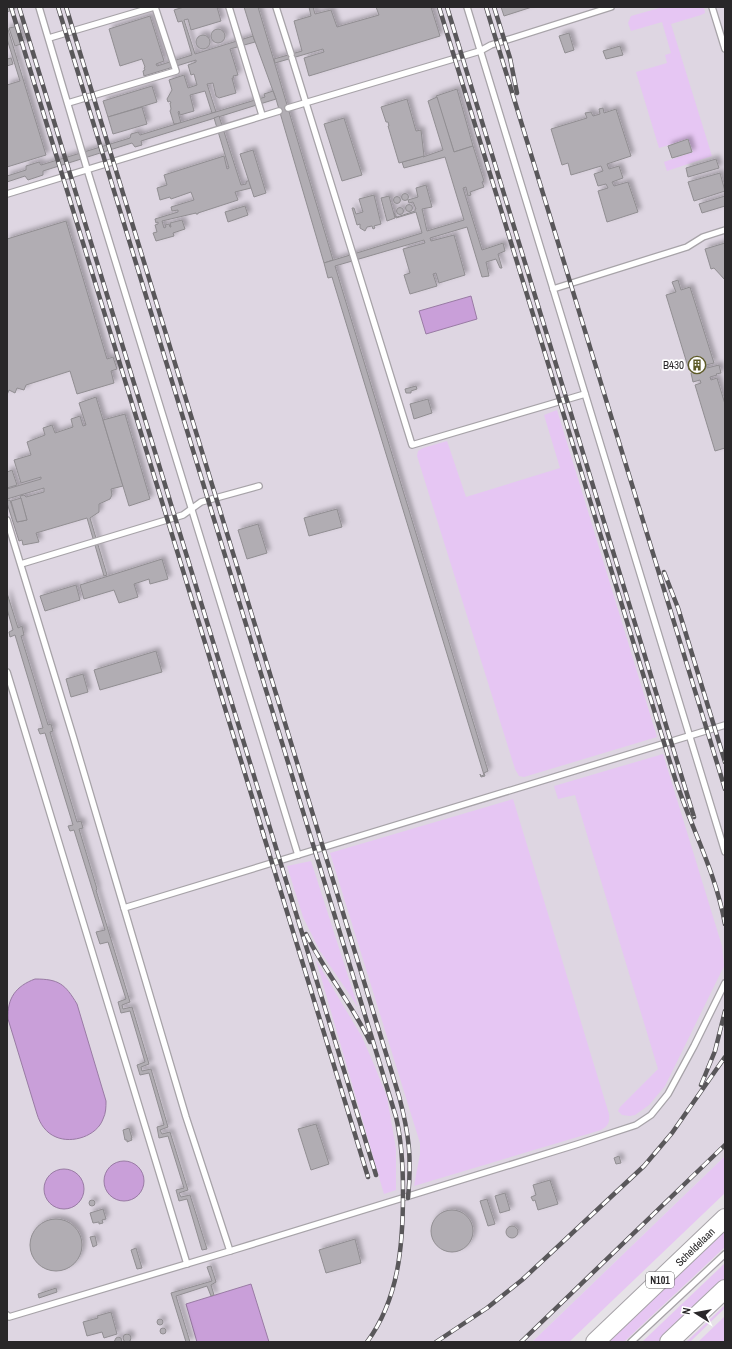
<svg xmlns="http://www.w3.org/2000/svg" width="732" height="1349" font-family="'Archivo Narrow',sans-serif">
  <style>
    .built { fill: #ded6e2 }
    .green { fill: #e6c6f3 }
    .water { fill: #c99fd9; stroke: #997ba4 }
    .building { fill: #b1adb3; stroke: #918e92; filter: url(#shadow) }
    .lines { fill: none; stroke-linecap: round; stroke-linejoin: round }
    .lane-casing { stroke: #a7a3a8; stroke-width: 8 }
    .primary-casing { stroke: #a7a3a8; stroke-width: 20 }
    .lane { stroke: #fff; stroke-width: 5.5 }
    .primary { stroke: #fff; stroke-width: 18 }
    .rail-casing { stroke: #59575a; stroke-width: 4.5 }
    .rail { stroke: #fff; stroke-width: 3; stroke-dasharray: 9; stroke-linecap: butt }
    .labels { text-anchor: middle; stroke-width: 3.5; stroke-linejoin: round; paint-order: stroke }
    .shield { fill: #fff; stroke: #696869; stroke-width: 1 }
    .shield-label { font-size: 10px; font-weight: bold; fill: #292729 }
    .poi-label { font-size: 11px; fill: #292729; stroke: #fff; text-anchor: end }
    .street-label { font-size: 11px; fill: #292729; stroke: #fff }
  </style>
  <defs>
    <filter id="shadow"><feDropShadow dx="3.5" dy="-3.5" stdDeviation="2" flood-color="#0004"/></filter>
  </defs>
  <rect width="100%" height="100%" fill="#e6e2e7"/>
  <path class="built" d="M7,7H725V1156L532,1342H7Z"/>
  <g class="green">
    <path d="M663,7H704L705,13L701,15L671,24L712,156L667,171L664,162L693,152L688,139L659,148L636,72L667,63L665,55L671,53L662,22L631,31L628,23L631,16Z"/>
    <path d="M557,410L657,737L524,777L519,776L515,769L417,456L418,451L423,448L447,441L466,497L560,468L544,415Z"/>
    <path d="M663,754L722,946L724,966L665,1086L649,1105L635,1115L630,1116L622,1115L618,1111L620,1107L658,1069L575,795L558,799L554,786Z"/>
    <path d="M513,799L609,1114C610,1123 608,1126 601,1130L414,1186L420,1154V1143L330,853Z"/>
    <path d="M311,861L358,1007L320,951L303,917L287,866Z"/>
    <path d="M316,960L362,1037L375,1067L387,1097L396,1149V1190L384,1194Z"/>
    <path d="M725,1156V1193L569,1342H532Z"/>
    <path d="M725,1230V1247L624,1342H607Z"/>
    <path d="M725,1263V1280L660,1342H642Z"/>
    <path d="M725,1305V1308L690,1342H686Z"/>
    <path d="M725,1316V1342H698Z"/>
  </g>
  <g class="water">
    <path d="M471,296L477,319L426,334L419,311Z"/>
    <path d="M35,979C59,979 65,984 77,1004L106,1101C106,1107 106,1113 103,1119C97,1136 72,1144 56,1137C46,1133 40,1124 37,1114L8,1019C7,998 16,986 35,979Z"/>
    <circle cx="124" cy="1181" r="20"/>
    <circle cx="64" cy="1189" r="20"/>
    <path d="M251,1284L269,1342H197L186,1304Z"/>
  </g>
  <g class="building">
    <path d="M7,7H14L15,9L7,12Z"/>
    <path d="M184,7H217L221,21L191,30L188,19L184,20L195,54L253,36L255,42L230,49L238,75L233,76L234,78H232L236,93L219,98L216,96L213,83L207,84L216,112L212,113L205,91L190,95L194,111L180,115L179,111L178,112L181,123L174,124L170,111L171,109L170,103H171L170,101L168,102L167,99L172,90L169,80L184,75L188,88L197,85L194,74L191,75L188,65L196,62V60L144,76L143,71L145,70L144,68L145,67L142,59L120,66L109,29L150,16L164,61L156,64L157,66L192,55L182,21L178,22L174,10Z"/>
    <path d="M244,7H258L333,260L324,263L276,99L253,36Z"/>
    <path d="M309,7H313L315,14L331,10L337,27L379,15L376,7H431L440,36L309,76L304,58L324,52L323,49L275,63L274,59L302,51L294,21L311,16Z"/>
    <path d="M501,7H532L504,16Z"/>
    <path d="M7,26L46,155L7,167V85L20,81L7,39Z"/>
    <path d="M19,26L24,43L15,46L9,28Z"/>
    <circle cx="218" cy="36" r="7"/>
    <path d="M569,33L574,50L565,53L559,36Z"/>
    <circle cx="203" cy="42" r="7"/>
    <path d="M620,46L623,55L606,59L603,51Z"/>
    <path d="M11,58L13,64L7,66V59Z"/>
    <path d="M152,86L157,102L108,117L103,101Z"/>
    <path d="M457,89L473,146L454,152L436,96Z"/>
    <path d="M273,91L276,99L141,141L142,145L135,147L132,143L43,171V175L28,180L25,176L7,182V176L26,170V166L39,162L41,165L130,138L131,134L138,132L140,135L265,97L264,94Z"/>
    <path d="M437,97L454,152L473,146L484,181L482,182L484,187L470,192L471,195L468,196L466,187L463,188L482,250L503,243L505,251L498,254L502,268H500L496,259L486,262L489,276L482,277L467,227L430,238L431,241L454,235L465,275L439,283L436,273L433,274L437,286L410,294L404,275L410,273L403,249L425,243L424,240L335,266L488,771L484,773L485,776L481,777L480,774L481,776L484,775L332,277L328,278L324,263L422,233L416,212L396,218L394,213L397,217L415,211V209H416L413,202L409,203L408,200L418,197L416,188L426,185L432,207L422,209L427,231L464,220L445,157L404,168L402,162L423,156V157L443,150L428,101Z"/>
    <path d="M407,99L416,131L421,130L424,156L399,163L388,126H389L388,122H386L381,107Z"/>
    <path d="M142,107L147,124L113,134L108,117Z"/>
    <path d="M603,108L604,113L616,109L631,156L607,164L609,169L619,166L623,178L612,182L614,186L628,182L638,212L607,222L598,191L608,188L606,184L598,186L594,174L603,171L601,166L571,175L568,163L562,165L551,129L587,118L585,113L591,112L593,116L600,114L599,109Z"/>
    <path d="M219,116L241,185L246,184V182L249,180L251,188L235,192L238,200L198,213V214H196V213L162,221L164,228L166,227L165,225L169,224L170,227H171L170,223L182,220L185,229L173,233L174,236L156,241L153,233L157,232L155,225L158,224V222L156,223L155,219L178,212V210L172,211L171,207L194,200L191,192L171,199L170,197L160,200L157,188L167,185L164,175L224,156L227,169L229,168L214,118Z"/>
    <path d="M344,118L362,175L342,181L324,124Z"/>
    <path d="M688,139L692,152L672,158L668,146Z"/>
    <path d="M253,150L266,193L254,197L240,154Z"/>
    <path d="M716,159L719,168L688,177L686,168Z"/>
    <path d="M720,173L725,191L694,201L688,182Z"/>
    <circle cx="405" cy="197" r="3.5"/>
    <path d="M374,195L381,224L374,226L375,228L373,229L372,226L367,227L365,231L360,228V224L357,225L352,208H354L356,214L363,212L359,199Z"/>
    <path d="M389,196L395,218L387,221L381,198Z"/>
    <path d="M725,196V206L702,213L699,204Z"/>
    <circle cx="397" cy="200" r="3.5"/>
    <circle cx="409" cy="208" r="3.5"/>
    <path d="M245,206L248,215L228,222L225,212Z"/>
    <circle cx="400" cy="211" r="3.5"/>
    <path d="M66,221L107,359L113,357L117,369L111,371L114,383L77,394L70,371L26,385L24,390L17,388L15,393L9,390L7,395V239Z"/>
    <path d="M725,243V280L714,268L711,269L705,249Z"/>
    <path d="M678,280L681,290L690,287L714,363L706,365L707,368L719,365L721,373L716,374L717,375L710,377L711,380L717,378L725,404V448L715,451L695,385L701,383L700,380L693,382L691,373L697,371L696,368L689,370L666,295L676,292L672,282Z"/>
    <path d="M416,386L417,389L411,391V393H406L405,389Z"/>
    <path d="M96,397L123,486L111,489L112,495L110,499L99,504V512L90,518L107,575L104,576L87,518L36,533L39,542L23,545L22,540L19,541L7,503V500H10L17,522L27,520L20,496L24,495L26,497L44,492V488L7,499V489L41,479V477L21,483L14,460L31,455L27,442L45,435L43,428L52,425L55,433L73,427L71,419L80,416L83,426L86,425L79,403Z"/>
    <path d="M428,399L432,413L414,419L410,404Z"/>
    <path d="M125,414L150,499L129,506L103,420Z"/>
    <path d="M12,470L17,485L7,488V472Z"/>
    <path d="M21,498L27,520L17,522L11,501Z"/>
    <path d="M337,509L342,527L309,536L304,518Z"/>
    <path d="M258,524L267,553L247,559L238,530Z"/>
    <path d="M162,559L168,579L150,584L149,579L134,584L138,597L119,603L114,590L84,599L80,585Z"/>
    <path d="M76,585L80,600L45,611L40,596Z"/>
    <path d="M7,593L18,628L22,626L24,635L21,636L48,725L51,724L53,731L50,732L77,822L81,821L83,828L79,829L97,889L96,890L130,1002L122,1005L123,1009L132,1007L149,1064L141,1067L142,1071L151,1069L168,1127L160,1130L162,1134L170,1132L188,1190L179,1193L181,1197L190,1195L207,1249L202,1250L187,1199L179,1201L176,1190L184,1188L168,1136L159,1138L157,1127L164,1125L149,1073L140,1075L137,1065L145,1062L130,1011L121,1013L118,1002L126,999L108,942L100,944L96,932L105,930L74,830L70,831L68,826L73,825L45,733L40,734L38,729L43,728L15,635L10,637L9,632L13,630L7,609Z"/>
    <path d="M156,651L162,672L100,690L94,670Z"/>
    <path d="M83,674L88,692L71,697L66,679Z"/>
    <path d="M725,751V766L721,752Z"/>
    <path d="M316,1124L329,1164L311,1170L298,1129Z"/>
    <path d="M129,1128L132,1138H131L132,1140L127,1142V1140H125L123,1130Z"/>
    <path d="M619,1156L621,1163L616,1164L614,1158Z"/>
    <path d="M550,1180L558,1204L538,1210L535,1200L533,1201L531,1197L536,1195L533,1185Z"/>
    <path d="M505,1193L510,1210L500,1213L495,1196Z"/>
    <path d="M487,1199L495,1224L488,1226L480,1201Z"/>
    <circle cx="92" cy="1203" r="3"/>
    <path d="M103,1209L106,1219L102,1220L103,1223L99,1224V1222L93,1223L90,1213Z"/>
    <circle cx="452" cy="1231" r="21"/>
    <circle cx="56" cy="1245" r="26"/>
    <circle cx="512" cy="1232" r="6"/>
    <path d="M95,1236L97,1245L93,1247L90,1237Z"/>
    <path d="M355,1239L361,1263L326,1273L319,1250Z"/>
    <path d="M136,1248L142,1268L137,1269L131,1250Z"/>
    <path d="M211,1266L216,1282L211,1285L214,1295L211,1296L207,1286L176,1296L190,1342H186L171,1293L212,1281L207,1267Z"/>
    <path d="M56,1288L57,1292L39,1298L38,1294Z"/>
    <path d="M111,1312L117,1334L104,1338L102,1332L87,1336L83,1322L98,1318L97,1316Z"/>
    <circle cx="160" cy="1322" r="3"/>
    <circle cx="163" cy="1331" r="3"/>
    <circle cx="127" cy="1338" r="4"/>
    <path d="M118,1337L121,1338L122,1342H114L116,1338Z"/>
  </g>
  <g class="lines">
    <defs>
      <g id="lane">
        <path d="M39,7L87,169L298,855"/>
        <path d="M229,7L262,115"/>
        <path d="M276,7L291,54"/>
        <path d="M467,7L725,852"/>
        <path d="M712,7L725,49"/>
        <path d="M49,38L154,7"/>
        <path d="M292,58L412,445L585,394"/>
        <path d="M68,103L176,71L155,7"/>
        <path d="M288,108L480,51L491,45L611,7"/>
        <path d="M7,194L279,111"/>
        <path d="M553,289L687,247L703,237L725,230"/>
        <path d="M7,520L73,736L124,908"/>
        <path d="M21,564L183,515L201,502L259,486"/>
        <path d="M7,672L187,1264"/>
        <path d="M725,725L124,908L186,1117L230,1251L578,1144L636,1125L651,1115L668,1094L694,1046L725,983"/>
        <path d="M7,1315L9,1317L230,1251"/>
        <path d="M631,1342L725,1254"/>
      </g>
      <g id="primary">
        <path d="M595,1342L725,1218"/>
        <path d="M669,1342L725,1289"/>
      </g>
    </defs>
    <use href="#lane" class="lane-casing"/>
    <use href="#primary" class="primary-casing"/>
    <use href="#lane" class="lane"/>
    <use href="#primary" class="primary"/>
    <defs>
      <g id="rail">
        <path d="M11,7L264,836"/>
        <path d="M19,7L376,1175"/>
        <path d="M58,7L396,1117C402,1142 403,1168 403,1193C403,1245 399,1299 367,1342"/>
        <path d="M66,7L399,1096C409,1134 412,1158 408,1198"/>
        <path d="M439,7L673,772C689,824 715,869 725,924"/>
        <path d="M447,7L694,817"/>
        <path d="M486,7L725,789"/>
        <path d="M494,7L510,58L517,93"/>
        <path d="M664,572L678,608L725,762"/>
        <path d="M262,830L368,1177"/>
        <path d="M306,934C325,972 352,1004 370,1042"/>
        <path d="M701,1085L715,1051L725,1011"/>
        <path d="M436,1342L487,1308L522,1280L644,1166L672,1133L725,1057"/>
        <path d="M521,1342L725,1145"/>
      </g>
    </defs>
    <use href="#rail" class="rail-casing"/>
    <use href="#rail" class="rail"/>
  </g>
  <defs>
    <symbol id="building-ring" viewBox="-11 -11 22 22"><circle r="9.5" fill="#fff" stroke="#5d5a27" stroke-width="1.5"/><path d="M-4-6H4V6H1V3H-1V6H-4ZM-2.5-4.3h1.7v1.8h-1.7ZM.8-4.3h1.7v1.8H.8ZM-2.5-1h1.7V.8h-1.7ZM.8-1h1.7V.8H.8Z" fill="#5d5a27"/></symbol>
  </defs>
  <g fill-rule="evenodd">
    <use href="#building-ring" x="687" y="355" width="20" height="20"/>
  </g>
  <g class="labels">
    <rect class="shield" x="646" y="1272" width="28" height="16" rx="3"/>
    <g class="shield-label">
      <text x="660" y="1284">N101</text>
    </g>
    <g class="poi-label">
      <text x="684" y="369">B430</text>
    </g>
    <g class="street-label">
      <text transform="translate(695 1247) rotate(-44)" y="4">Scheldelaan</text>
    </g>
  </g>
  <rect width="732" height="1349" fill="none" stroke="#292729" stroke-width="16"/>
  <g transform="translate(696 1313) rotate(281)" stroke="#ffffff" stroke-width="3" paint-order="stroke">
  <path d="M0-3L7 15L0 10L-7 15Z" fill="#292729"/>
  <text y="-6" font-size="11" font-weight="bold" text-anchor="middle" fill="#292729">N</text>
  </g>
</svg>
